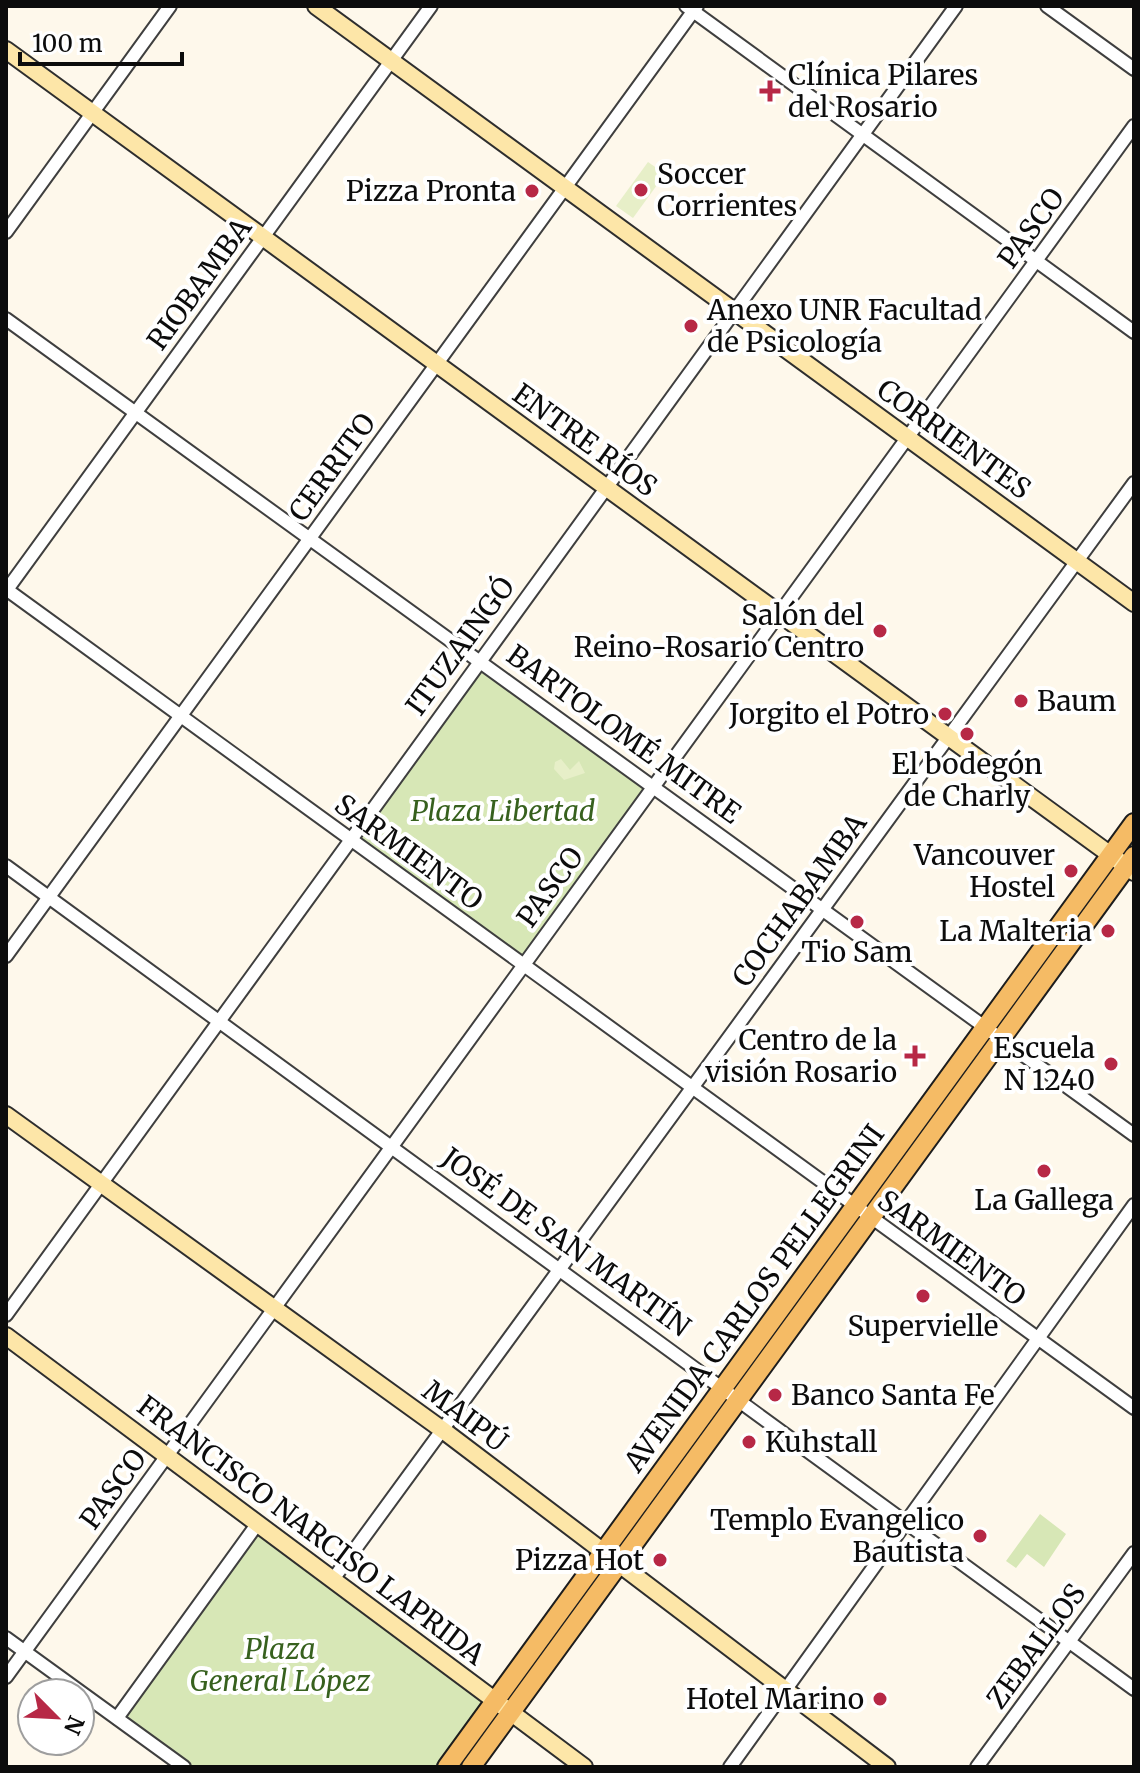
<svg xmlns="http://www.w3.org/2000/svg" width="1140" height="1773" font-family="Merriweather,serif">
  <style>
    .green { fill: #d7e7b6 }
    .pitch { fill: #e7efc8 }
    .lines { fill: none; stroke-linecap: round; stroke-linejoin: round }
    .minor-casing { stroke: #3f3f3f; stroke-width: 16 }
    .secondary-casing { stroke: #2e2e2e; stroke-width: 20 }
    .primary-casing { stroke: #1d1d1d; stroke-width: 22 }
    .minor { stroke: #fff; stroke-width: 12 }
    .secondary { stroke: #fde6a8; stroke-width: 16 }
    .primary { stroke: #f5bb65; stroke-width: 18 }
    .poi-dot { fill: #b72846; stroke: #fff; stroke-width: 3 }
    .labels { text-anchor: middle; stroke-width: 8; stroke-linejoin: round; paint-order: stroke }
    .poi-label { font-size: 28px; fill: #0c0c0c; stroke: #fff; text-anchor: end }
    .street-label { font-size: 28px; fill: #0c0c0c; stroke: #fff }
    .park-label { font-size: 28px; font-style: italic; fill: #37611e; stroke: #fff }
  </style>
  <rect width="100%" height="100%" fill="#fef8eb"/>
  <g class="green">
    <path d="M479,659L655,785L524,964L352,841Z"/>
    <path d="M1134,823V856L471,1767H184L117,1718L258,1523L495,1700Z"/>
    <path d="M1040,1514L1066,1534L1044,1567L1027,1554L1016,1568L1006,1561Z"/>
  </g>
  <g class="pitch">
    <path d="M648,162L665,174L633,218L616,206Z"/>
    <path d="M561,759L570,770L579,761L585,773L564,780L554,769L555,762Z"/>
  </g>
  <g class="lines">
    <defs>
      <g id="minor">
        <path d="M686,6L1134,332"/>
        <path d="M1047,6L1134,69"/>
        <path d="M6,232L170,6"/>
        <path d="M6,319L1134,1135"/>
        <path d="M6,589L1134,1408"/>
        <path d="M6,591L431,6"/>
        <path d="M6,866L1134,1689"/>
        <path d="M6,956L697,6"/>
        <path d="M6,1315L956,6"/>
        <path d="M334,1578L1134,483"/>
        <path d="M6,1638L184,1767"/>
        <path d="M6,1677L1134,126"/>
        <path d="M117,1718L258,1523"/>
        <path d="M730,1767L1134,1205"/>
        <path d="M977,1767L1134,1553"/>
      </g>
      <g id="secondary">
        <path d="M316,6L1134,603"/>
        <path d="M6,50L1134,872"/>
        <path d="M6,1115L444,1431L887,1767"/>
        <path d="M6,1336L584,1767"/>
      </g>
      <g id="primary">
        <path d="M447,1767L1134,823"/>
        <path d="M471,1767L1134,856"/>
      </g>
    </defs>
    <use href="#minor" class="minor-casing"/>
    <use href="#secondary" class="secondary-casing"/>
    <use href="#primary" class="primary-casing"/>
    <use href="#minor" class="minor"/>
    <use href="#secondary" class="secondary"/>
    <use href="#primary" class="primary"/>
  </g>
  <g class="poi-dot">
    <path d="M766 79h8v8h8v8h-8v8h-8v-8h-8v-8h8z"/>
    <circle cx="641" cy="190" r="8"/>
    <circle cx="532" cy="191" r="8"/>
    <circle cx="691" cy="326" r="8"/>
    <circle cx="880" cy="631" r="8"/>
    <circle cx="1021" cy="701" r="8"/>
    <circle cx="945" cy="714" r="8"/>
    <circle cx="967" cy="734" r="8"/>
    <circle cx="1071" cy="871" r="8"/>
    <circle cx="857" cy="922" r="8"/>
    <circle cx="1108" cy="931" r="8"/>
    <path d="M911 1044h8v8h8v8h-8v8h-8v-8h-8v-8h8z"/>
    <circle cx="1111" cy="1064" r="8"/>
    <circle cx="1044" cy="1171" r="8"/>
    <circle cx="923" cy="1296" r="8"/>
    <circle cx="775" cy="1395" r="8"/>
    <circle cx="749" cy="1442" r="8"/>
    <circle cx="980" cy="1536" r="8"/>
    <circle cx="660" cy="1560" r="8"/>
    <circle cx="880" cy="1699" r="8"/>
  </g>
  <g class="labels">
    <g class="poi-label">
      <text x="788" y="85" text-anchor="start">Clínica Pilares<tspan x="788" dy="32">del Rosario</tspan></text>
      <text x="657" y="184" text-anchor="start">Soccer<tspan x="657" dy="32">Corrientes</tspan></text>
      <text x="516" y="201">Pizza Pronta</text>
      <text x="707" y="320" text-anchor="start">Anexo UNR Facultad<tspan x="707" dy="32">de Psicología</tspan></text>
      <text x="864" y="625">Salón del<tspan x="864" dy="32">Reino-Rosario Centro</tspan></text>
      <text x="1037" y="711" text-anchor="start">Baum</text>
      <text x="929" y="724">Jorgito el Potro</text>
      <text x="967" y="774" text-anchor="middle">El bodegón<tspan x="967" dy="32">de Charly</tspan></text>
      <text x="1055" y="865">Vancouver<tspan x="1055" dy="32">Hostel</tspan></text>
      <text x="1092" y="941">La Malteria</text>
      <text x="857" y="962" text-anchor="middle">Tio Sam</text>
      <text x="897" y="1050">Centro de la<tspan x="897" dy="32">visión Rosario</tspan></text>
      <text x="1095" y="1058">Escuela<tspan x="1095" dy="32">N 1240</tspan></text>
      <text x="1044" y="1210" text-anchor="middle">La Gallega</text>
      <text x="923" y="1336" text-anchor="middle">Supervielle</text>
      <text x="791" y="1405" text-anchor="start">Banco Santa Fe</text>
      <text x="765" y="1452" text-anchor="start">Kuhstall</text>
      <text x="964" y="1530">Templo Evangelico<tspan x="964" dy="32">Bautista</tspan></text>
      <text x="644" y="1570">Pizza Hot</text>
      <text x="864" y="1709">Hotel Marino</text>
    </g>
    <g class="street-label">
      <text transform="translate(1031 228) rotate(-54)" y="10">PASCO</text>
      <text transform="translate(199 284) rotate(-54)" y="10">RIOBAMBA</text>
      <text transform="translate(954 439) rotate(36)" y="10">CORRIENTES</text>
      <text transform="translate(585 440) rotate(36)" y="10">ENTRE RÍOS</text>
      <text transform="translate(332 467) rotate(-54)" y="10">CERRITO</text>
      <text transform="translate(460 646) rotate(-54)" y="10">ITUZAINGÓ</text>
      <text transform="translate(624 734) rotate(36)" y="10">BARTOLOMÉ MITRE</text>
      <text transform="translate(409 852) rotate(36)" y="10">SARMIENTO</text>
      <text transform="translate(550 887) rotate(-54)" y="10">PASCO</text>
      <text transform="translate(799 900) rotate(-54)" y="10">COCHABAMBA</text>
      <text transform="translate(566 1242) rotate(36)" y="10">JOSÉ DE SAN MARTÍN</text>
      <text transform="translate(952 1248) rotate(36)" y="10">SARMIENTO</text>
      <text transform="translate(754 1298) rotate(-54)" y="10">AVENIDA CARLOS PELLEGRINI</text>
      <text transform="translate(465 1416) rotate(37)" y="10">MAIPÚ</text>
      <text transform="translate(113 1489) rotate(-54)" y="10">PASCO</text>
      <text transform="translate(311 1530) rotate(37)" y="10">FRANCISCO NARCISO LAPRIDA</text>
      <text transform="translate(1036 1646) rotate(-54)" y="10">ZEBALLOS</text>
    </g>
    <g class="park-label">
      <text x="503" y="821">Plaza Libertad</text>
      <text x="280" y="1659">Plaza<tspan x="280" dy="32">General López</tspan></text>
    </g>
  </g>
  <rect width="1140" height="1773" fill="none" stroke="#0c0c0c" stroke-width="16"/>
  <g transform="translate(56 1717) rotate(114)"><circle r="38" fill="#ffffff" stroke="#9e9e9e" stroke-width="2"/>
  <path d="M0-6L14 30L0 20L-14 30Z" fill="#b72846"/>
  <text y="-12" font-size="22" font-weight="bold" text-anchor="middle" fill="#0c0c0c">N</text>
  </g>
  <path d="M20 52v12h162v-12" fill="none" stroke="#0c0c0c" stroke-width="4"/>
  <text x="32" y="52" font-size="24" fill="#0c0c0c" stroke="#ffffff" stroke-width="6" paint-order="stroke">100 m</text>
</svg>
